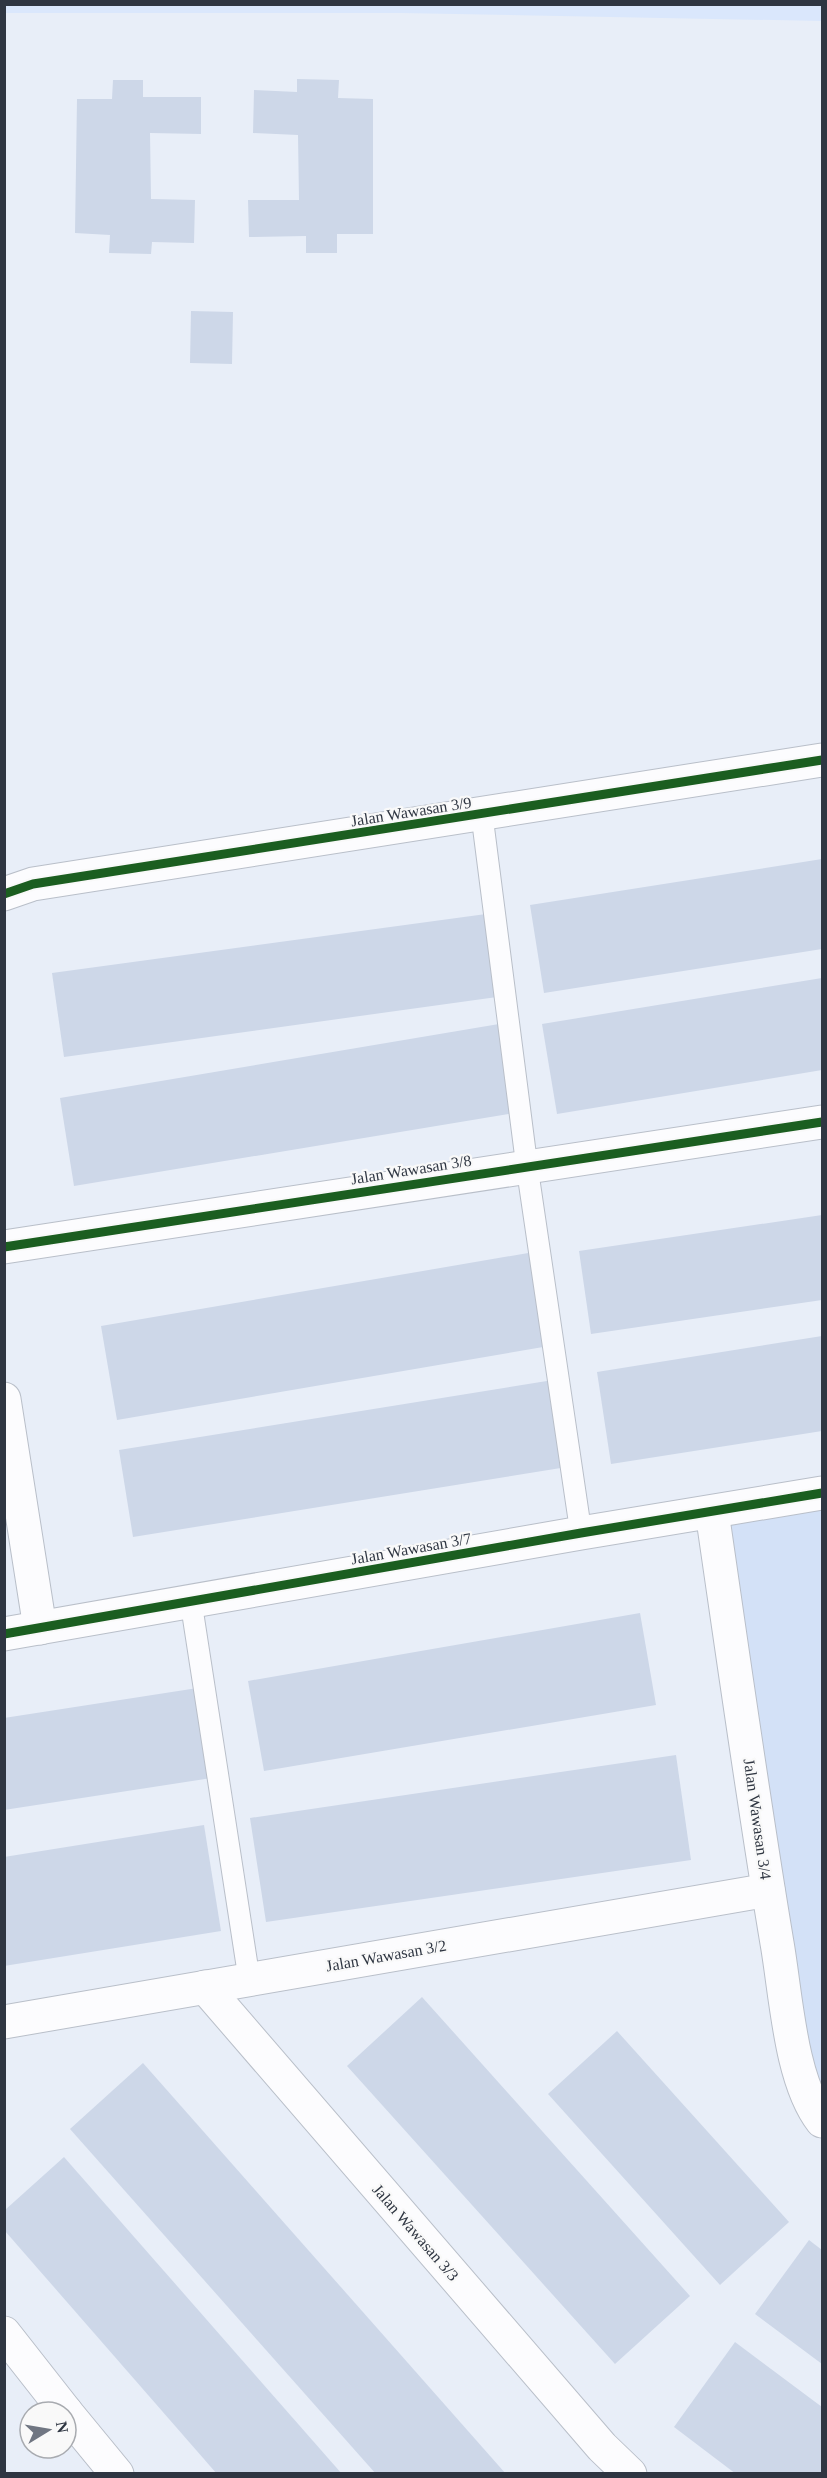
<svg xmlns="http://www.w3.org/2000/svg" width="827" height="2478" font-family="'Times New Roman',serif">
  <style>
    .built { fill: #dae7fc }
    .green { fill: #d3e1f7 }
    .building { fill: #cdd7e8 }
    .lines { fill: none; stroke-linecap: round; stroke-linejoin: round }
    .lane-casing { stroke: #b9bfc9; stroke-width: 23 }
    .street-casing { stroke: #b9bfc9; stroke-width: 35 }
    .lane { stroke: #fcfcfe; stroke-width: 21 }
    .street { stroke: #fcfcfe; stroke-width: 33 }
    .cycleway-casing { stroke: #f9f9f9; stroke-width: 13 }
    .cycleway { stroke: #1b5e20; stroke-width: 9 }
    .labels { text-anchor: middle; stroke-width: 4.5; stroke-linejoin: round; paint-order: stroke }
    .street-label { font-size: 16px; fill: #2f3642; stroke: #f9f9f9 }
  </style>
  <rect width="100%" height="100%" fill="#e8eef8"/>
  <path class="built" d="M822,4V21L401,13H4L5,4Z"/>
  <path class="green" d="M822,1495V2121L712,1512Z"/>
  <g class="building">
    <path d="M297,79L339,80L338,98L373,99V234H337V253H306V236L249,237L248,200H299L298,135L253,133L254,90L297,92Z"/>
    <path d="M113,80H143V97H201V134L150,133L151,199L195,200L194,243L152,242L151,254L109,253L110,235L75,233L77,99H112Z"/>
    <path d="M191,311L233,312L232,364L190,363Z"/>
    <path d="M822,859V949L544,993L530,905Z"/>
    <path d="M486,914L497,997L64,1057L52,973Z"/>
    <path d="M822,978V1070L557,1114L542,1024Z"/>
    <path d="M499,1024L514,1113L74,1186L60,1098Z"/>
    <path d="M822,1215V1300L591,1334L579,1251Z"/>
    <path d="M534,1252L549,1346L117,1420L101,1326Z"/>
    <path d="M822,1336V1431L611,1464L597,1372Z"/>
    <path d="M553,1380L567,1467L133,1537L119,1450Z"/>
    <path d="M640,1613L656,1705L264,1771L248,1681Z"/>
    <path d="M204,1687L218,1777L4,1810V1718Z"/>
    <path d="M676,1755L691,1860L266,1922L250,1818Z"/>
    <path d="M204,1825L221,1931L4,1966V1857Z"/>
    <path d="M422,1997L690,2296L615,2364L347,2066Z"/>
    <path d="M617,2031L789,2222L720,2285L548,2094Z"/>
    <path d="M143,2063L506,2474H376L70,2129Z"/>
    <path d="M64,2157L342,2474H217L5,2231V2210Z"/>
    <path d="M809,2240L822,2250V2364L755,2314Z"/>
    <path d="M735,2342L822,2407V2474H736L674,2427Z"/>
  </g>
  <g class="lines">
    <defs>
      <g id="lane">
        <path d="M482,816L527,1167L581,1533"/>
        <path d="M191,1602L249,1978"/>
      </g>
      <g id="street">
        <path d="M4,894L33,884L822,760"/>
        <path d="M4,1247L822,1122"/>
        <path d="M4,1399L40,1628"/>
        <path d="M712,1512C733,1656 753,1800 777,1943C786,1994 790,2080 822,2121"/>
        <path d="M4,1634L581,1533L822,1493"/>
        <path d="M205,1987L602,2447L630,2474"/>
        <path d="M4,2022L768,1890"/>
        <path d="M4,2333L66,2412"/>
        <path d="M66,2412L117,2474"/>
      </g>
    </defs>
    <use href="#lane" class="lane-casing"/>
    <use href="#street" class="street-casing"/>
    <use href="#lane" class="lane"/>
    <use href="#street" class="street"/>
    <defs>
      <g id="cycleway">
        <path d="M4,894L33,884L822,760"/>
        <path d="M4,1247L822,1122"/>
        <path d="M4,1634L581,1533L822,1493"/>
      </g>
    </defs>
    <use href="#cycleway" class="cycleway-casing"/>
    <use href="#cycleway" class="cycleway"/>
  </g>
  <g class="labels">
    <g class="street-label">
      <text transform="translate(411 811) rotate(-9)" y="6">Jalan Wawasan 3/9</text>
      <text transform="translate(411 1169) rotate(-9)" y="6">Jalan Wawasan 3/8</text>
      <text transform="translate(411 1548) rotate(-10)" y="6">Jalan Wawasan 3/7</text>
      <text transform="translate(758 1819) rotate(82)" y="6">Jalan Wawasan 3/4</text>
      <text transform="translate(386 1955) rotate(-10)" y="6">Jalan Wawasan 3/2</text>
      <text transform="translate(416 2232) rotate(49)" y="6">Jalan Wawasan 3/3</text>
    </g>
  </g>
  <rect width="827" height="2478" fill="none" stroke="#2f3642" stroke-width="12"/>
  <g transform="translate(48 2430) rotate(79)"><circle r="28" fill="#f9f9f9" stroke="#a8abb0" stroke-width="1.5"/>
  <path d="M0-4.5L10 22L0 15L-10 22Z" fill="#707682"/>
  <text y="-9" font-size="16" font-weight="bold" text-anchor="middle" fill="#2f3642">N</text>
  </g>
</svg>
